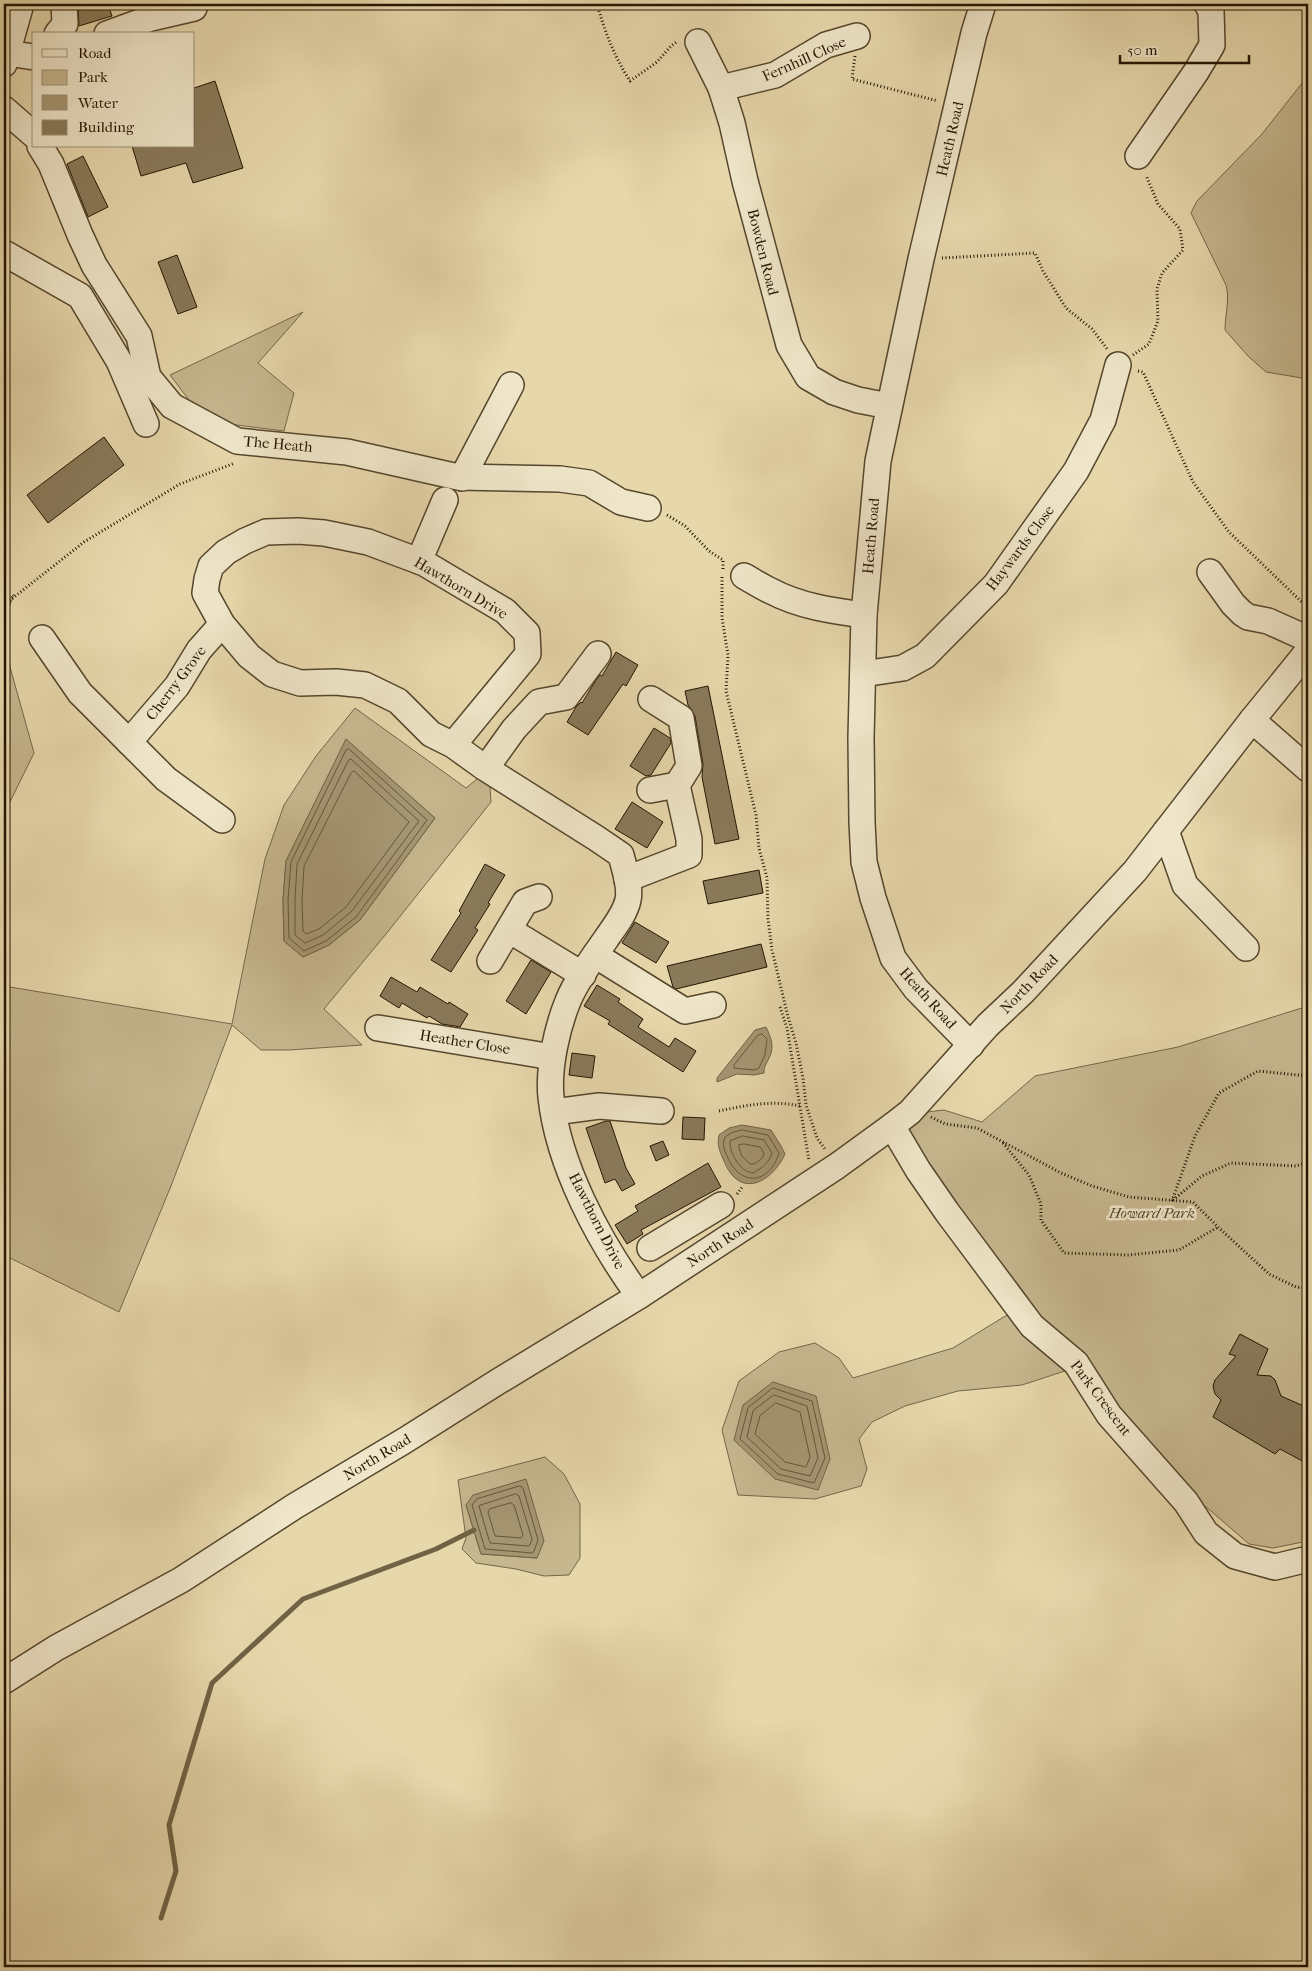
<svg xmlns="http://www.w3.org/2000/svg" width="1312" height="1971" font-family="'IM FELL French Canon',serif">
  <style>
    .green { fill: #c6b78f; stroke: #756648; fill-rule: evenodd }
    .water { fill: #a59672; stroke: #716245 }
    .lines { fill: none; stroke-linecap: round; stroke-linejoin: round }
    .shore { stroke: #64563a; stroke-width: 1 }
    .stream { stroke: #716245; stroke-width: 5 }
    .building { fill: #897a5a; stroke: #241501 }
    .minor-casing { stroke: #55462c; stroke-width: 28 }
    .path { stroke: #241501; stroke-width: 3; stroke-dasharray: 1 2.5; stroke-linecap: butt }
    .minor { stroke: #efe6c9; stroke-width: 25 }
    .labels { text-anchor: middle; stroke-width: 5; stroke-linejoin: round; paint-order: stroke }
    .street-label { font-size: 15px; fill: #241501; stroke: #efe6c9 }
    .park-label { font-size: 15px; font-style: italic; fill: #55462c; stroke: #efe6c9 }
  </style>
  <rect width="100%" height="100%" fill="#e7d8ac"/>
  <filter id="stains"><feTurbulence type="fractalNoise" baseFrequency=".004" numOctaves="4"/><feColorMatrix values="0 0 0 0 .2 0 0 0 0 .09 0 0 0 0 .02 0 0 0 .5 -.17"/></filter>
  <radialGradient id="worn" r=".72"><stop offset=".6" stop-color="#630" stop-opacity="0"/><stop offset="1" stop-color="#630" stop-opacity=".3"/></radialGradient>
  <g class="green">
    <path d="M1308,67V379L1266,372L1248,356L1225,330C1225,315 1230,300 1226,285L1191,213L1197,201L1262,134L1303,82Z"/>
    <path d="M303,312L258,363L294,393L284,431L229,424L189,400L170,375Z"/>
    <path d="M14,594L6,616L10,667L34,753L4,814V604Z"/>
    <path d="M355,708L466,788L482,775L490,787L491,802L386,934L324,1009L362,1045L289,1050H261L232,1025L171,1186L119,1312L4,1255V986L232,1024L265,859L284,805L316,756ZM346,740L435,818L360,920L329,945L303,957L284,941L283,900L286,861Z"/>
    <path d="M1308,1006V1541L1273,1548L1249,1544L1182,1486L1004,1280L929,1175L901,1115L944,1110L982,1122L1035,1076L1178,1047Z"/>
    <path d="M1007,1315L1026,1336L1068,1370L1022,1385L958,1391L905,1406L872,1422L859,1439L867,1469L861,1486L815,1499L738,1495L722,1430L739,1381L779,1352L815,1343L839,1358L853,1378L953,1348Z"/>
    <path d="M545,1457L564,1474L580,1504V1558L569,1575L544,1576L516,1569L476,1563L462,1549L466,1538L458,1480ZM466,1505L537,1558L481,1554Z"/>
  </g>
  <g class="water">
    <path d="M346,739L435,818L360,920L329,945L303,957L284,941L283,900L286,861Z"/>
    <path d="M766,1027C771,1037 775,1047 769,1058C766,1065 764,1066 764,1073L754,1075L737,1074L717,1082V1078L755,1030Z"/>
    <path d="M742,1125L771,1130L781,1146L785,1154C771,1184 739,1199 724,1161C719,1150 717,1145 719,1135L729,1128Z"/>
    <path d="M773,1382L816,1396L830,1459L818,1490L775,1479L734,1440L743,1405Z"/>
    <path d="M526,1479L544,1541L537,1558L481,1554L466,1505L473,1495Z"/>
  </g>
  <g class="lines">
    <g class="shore">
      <path d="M349,749L427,820L356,917L326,941L304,951L289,938L288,900L291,862L346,750Z"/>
      <path d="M351,759L419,821L351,912L323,935L305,943L295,935V900L297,864L348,761Z"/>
      <path d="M354,771L409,822L346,907L319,929L306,934L303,931L302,900L304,866L351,773Z"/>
      <path d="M762,1034L767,1039L765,1055L759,1068L754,1070L734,1068V1065L757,1036Z"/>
      <path d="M742,1130L768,1135L779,1153C769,1185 740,1187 727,1156C724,1149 722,1145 725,1137L731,1133Z"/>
      <path d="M743,1136L764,1140L772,1153C769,1163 762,1168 753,1173C740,1172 729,1153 730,1141Z"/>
      <path d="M744,1144L760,1147L764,1153C763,1159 756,1165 750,1164L742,1156L739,1148V1145Z"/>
      <path d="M773,1388L812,1401L825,1458L814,1483L778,1474L740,1439L748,1408Z"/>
      <path d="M774,1395L807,1406L818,1458L810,1476L781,1469L747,1437L753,1411Z"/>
      <path d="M776,1403L800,1412L810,1457L806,1467L785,1462L755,1434L760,1416Z"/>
      <path d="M520,1486L523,1488L538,1540L534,1551L532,1553L485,1549L472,1505L477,1499Z"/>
      <path d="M516,1494L519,1496L532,1539L530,1545L528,1546L490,1543L479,1506Z"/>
      <path d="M511,1503L514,1505L523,1535L521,1538L495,1536L488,1512L490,1509Z"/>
    </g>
    <path class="stream" d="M161,1918L176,1871L169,1825L212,1683L303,1599L436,1549L474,1530"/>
  </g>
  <g class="building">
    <path d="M78,4H108L112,16L79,26Z"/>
    <path d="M215,81L243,168L193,183L186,163L141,176L132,146H194V88Z"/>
    <path d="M83,156L108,207L88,217L67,164Z"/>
    <path d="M177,255L197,307L178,314L158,262Z"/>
    <path d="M104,437L124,465L48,523L27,495Z"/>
    <path d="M616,652L638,665L626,686L623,684L588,735L567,722L576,707L581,702L582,703L596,680L600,675L602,676Z"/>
    <path d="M708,686L739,839L715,844L702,777L703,764L695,716L688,705L685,691Z"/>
    <path d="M654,728L670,738L671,743L651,775L646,776L630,766Z"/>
    <path d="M632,802L663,822L647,848L615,829Z"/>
    <path d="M485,864L505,875L488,903L490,904L475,928L478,930L451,972L431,960L461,913L459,911Z"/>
    <path d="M759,870L763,893L708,904L703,881Z"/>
    <path d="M635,922L669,942L656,963L622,943Z"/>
    <path d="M761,944L767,967L676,989L673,987L667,966Z"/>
    <path d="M531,960L551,972L526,1014L506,1001Z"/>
    <path d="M391,977L417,992L420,987L448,1004L449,1002L468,1014L460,1027L442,1024L429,1016L427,1018L402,1003L399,1008L380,996Z"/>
    <path d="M597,985L620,999L618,1002L643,1019L638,1027L669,1047L675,1038L696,1051L683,1072L608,1024L610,1021L584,1006Z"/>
    <path d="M572,1053L595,1056L592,1078L569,1075Z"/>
    <path d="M683,1117L705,1118L704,1140L682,1139Z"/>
    <path d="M606,1121H610L626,1168L635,1184L622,1191L615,1179L605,1183L586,1128Z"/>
    <path d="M663,1141L669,1155L656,1161L650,1146Z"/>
    <path d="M708,1163L721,1187L641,1230L643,1234L627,1244L615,1225L638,1211L635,1206Z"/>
    <path d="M1240,1334L1268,1349L1257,1375L1271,1376L1275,1380L1281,1396L1308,1408V1464L1280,1449L1275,1454L1213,1417L1221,1400L1215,1394L1213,1386L1215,1380L1236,1356L1229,1354Z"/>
  </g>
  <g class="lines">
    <defs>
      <g id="minor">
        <path d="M57,34L65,24L64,4"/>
        <path d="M107,34L151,18L194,8"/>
        <path d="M698,42L721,88L732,123L745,181L789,345L808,377L834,392L858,400L889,406"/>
        <path d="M7,53L34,57"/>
        <path d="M4,64L21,4"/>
        <path d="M721,88L775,75L826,45L857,36"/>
        <path d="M4,109L34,135"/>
        <path d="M40,146L51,164L80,235L94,265L139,336L148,377L172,406L237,441L347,452L458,477L560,479L589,483L621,502L648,508"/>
        <path d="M1138,156L1196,72L1212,45L1211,11L1207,4"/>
        <path d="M4,253L80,296L119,361L146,424"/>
        <path d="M462,478L511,385"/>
        <path d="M419,561L445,500"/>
        <path d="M1210,572L1233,604L1242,613L1248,617L1268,621L1308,639"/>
        <path d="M744,576C753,581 762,587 771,591C799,606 833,611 864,615"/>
        <path d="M42,638L80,693L129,742"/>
        <path d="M863,674L903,668L925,656L996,584L1076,471L1103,420L1118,365"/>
        <path d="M1252,720L1308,769"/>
        <path d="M453,745L528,654L527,633L505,611L424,563L368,542L324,533L298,531L266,532L245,541L226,552L211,566L207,579L205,593L222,624L249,656L272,674L300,683L336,682L365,685L398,701L431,734L453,745L485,768L596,838L621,855C624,868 631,886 628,900C625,914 614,927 606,939C593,958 577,979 568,1001C557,1028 548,1068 551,1097C558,1165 599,1241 639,1296"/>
        <path d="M486,768L514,729L539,702L566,697L598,654"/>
        <path d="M650,790L677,785"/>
        <path d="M222,820L166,779L129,742L177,686L199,650L222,624"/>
        <path d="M1166,831L1185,885L1246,948"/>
        <path d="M627,879L689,855V839L677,785L689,766L681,718L651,699"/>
        <path d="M509,930L583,975"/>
        <path d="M595,955L685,1011L713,1005"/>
        <path d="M490,961L525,902L539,897"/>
        <path d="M378,1028L552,1057"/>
        <path d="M971,1045L916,989L893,958L873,898L864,862L862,822L861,738L864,615L878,461L921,259L974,33L983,4"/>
        <path d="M554,1112L599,1106L661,1111"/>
        <path d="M892,1126L918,1170L947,1212L1032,1326L1076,1363L1109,1415L1186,1502L1206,1533L1235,1556L1275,1567L1308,1559"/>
        <path d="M650,1248L721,1205"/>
        <path d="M4,1681L56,1648L181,1580L295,1506L404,1441L499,1381L639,1296L837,1166L892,1126L910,1112L988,1025L1023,992L1135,871L1252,720L1308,651"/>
      </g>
    </defs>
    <use href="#minor" class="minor-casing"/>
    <g class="path">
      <path d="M597,4C605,32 614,56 630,81L657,62L671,46L678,41"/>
      <path d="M855,56L852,79L938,101"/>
      <path d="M942,258L1035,253L1043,271L1066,308L1092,329L1108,350"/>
      <path d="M1133,355L1149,344L1158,321L1157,289L1162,273L1183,250L1180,229L1158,204L1146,175"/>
      <path d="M1138,371L1143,372L1193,482L1229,532L1308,608"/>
      <path d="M667,515L685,526L709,551L723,560V571"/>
      <path d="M722,577V618L728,655L726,691L756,815L759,848L767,878L768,919L772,950L788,1017L796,1043L803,1078L806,1105L817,1138L825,1149"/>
      <path d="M4,605L84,542L180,484L235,463"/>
      <path d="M780,1007L787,1028L809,1161"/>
      <path d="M719,1111C747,1105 772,1100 800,1106"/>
      <path d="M931,1117L945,1124L977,1128L1061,1173L1092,1186L1129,1197L1193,1202L1218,1227L1269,1274L1296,1287L1308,1288"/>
      <path d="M1003,1143L1029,1175L1041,1204V1220L1064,1253L1128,1255L1179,1250L1218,1227"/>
      <path d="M737,1194L743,1186"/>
      <path d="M1173,1200L1202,1176L1231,1163L1296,1166L1308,1162"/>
      <path d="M1172,1201L1195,1136L1219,1093L1258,1071L1308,1076"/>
    </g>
    <use href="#minor" class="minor"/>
  </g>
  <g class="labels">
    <g class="street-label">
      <text transform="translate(804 59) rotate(-24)" y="5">Fernhill Close</text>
      <text transform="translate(950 139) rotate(-77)" y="5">Heath Road</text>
      <text transform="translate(763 252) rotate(76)" y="5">Bowden Road</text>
      <text transform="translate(278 444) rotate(5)" y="5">The Heath</text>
      <text transform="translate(871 536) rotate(-85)" y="5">Heath Road</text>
      <text transform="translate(1020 548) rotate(-53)" y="5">Haywards Close</text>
      <text transform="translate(461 588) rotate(31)" y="5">Hawthorn Drive</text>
      <text transform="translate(176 683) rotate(-53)" y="5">Cherry Grove</text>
      <text transform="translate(1029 984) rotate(-46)" y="5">North Road</text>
      <text transform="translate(928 998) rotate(48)" y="5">Heath Road</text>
      <text transform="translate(465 1042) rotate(9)" y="5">Heather Close</text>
      <text transform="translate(597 1221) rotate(63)" y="5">Hawthorn Drive</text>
      <text transform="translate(720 1243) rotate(-33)" y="5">North Road</text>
      <text transform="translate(1101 1398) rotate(53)" y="5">Park Crescent</text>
      <text transform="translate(377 1457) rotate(-31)" y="5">North Road</text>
    </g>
    <g class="park-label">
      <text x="1152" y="1218">Howard Park</text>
    </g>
  </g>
  <rect width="1312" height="1971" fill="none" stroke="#e7d8ac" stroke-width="20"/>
  <rect x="5" y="5" width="1302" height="1961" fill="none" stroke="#241501" stroke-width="2.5"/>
  <rect x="10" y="10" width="1292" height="1951" fill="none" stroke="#241501"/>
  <rect x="32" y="32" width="162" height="115" fill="#efe6c9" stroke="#9e9279"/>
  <rect x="42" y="49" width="25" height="8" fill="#efe6c9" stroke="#9e9279"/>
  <text x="78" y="58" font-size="15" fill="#241501">Road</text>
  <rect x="42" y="70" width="25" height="15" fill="#c6b78f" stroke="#9e9279"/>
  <text x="78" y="82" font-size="15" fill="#241501">Park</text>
  <rect x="42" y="95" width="25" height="15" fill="#a59672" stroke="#9e9279"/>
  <text x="78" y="108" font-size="15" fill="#241501">Water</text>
  <rect x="42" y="120" width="25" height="15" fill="#897a5a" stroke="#9e9279"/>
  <text x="78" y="132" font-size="15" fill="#241501">Building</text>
  <path d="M1120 55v8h129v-8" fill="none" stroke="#241501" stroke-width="2.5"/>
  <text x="1127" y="55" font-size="15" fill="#241501" stroke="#efe6c9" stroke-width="4" paint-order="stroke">50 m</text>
  <rect width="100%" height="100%" filter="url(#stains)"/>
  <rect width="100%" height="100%" fill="url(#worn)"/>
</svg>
